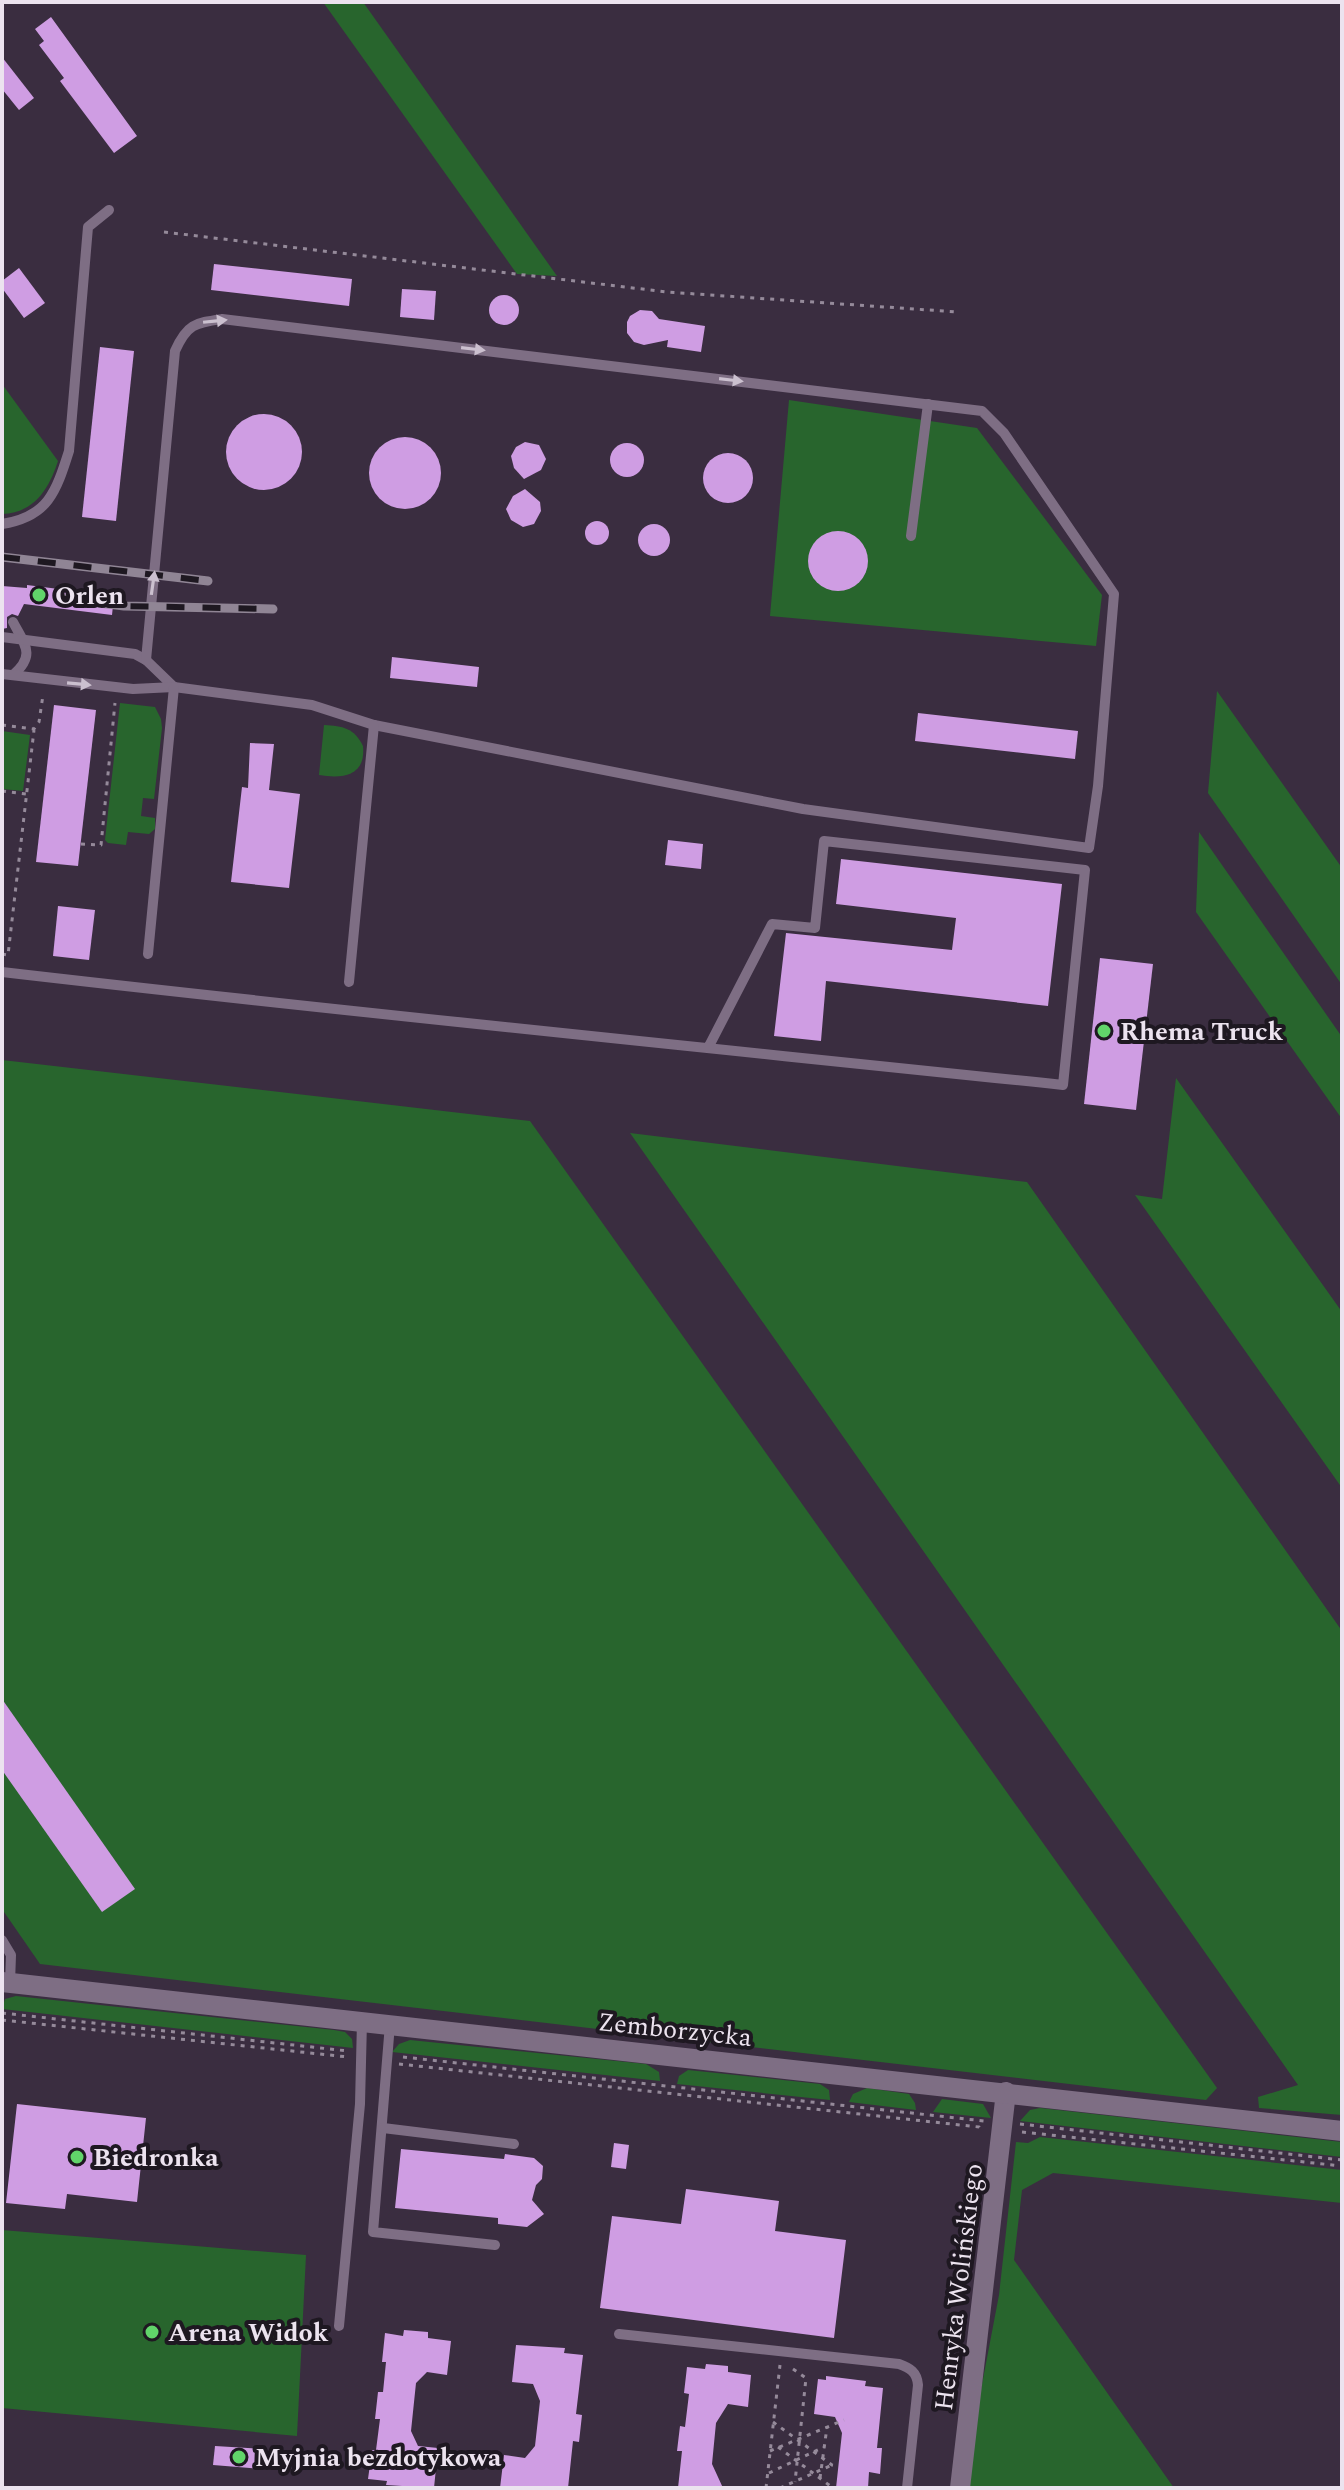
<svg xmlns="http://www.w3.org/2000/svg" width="1344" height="2490" font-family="Spectral,serif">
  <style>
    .green { fill: #28652d }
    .building { fill: #cf9de3 }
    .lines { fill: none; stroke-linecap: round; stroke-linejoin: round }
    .path { stroke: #958a9a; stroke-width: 3; stroke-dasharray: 4 6; stroke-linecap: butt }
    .lane { stroke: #7e6e84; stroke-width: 10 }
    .street { stroke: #7e6e84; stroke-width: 20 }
    .secondary { stroke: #7e6e84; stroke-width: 20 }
    .rail-casing { stroke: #908595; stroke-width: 9 }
    .rail { stroke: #1e1821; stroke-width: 6; stroke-dasharray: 18; stroke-linecap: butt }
    .oneway { fill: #cbc0cf }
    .poi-dot { fill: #61d46a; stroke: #1e1821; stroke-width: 3 }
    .labels { text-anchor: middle; stroke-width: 8; stroke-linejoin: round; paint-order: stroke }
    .poi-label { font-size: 26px; font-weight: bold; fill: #ece3ef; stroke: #1e1821; text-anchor: start }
    .street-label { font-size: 26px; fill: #ece3ef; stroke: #1e1821 }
  </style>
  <rect width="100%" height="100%" fill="#3a2d40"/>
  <g class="green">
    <path d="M323,2H363L557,276L517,274Z"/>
    <path d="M2,384L58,461C49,489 34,513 2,514Z"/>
    <path d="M789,400L977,428L1102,595L1096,646L770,616Z"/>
    <path d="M1217,691L1342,868V985L1208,793Z"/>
    <path d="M120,703L155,707L161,719L162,728L154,799L143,798L141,816L155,818V829L149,834L128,832L126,845L108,843L105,840Z"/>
    <path d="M324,725C343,726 354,728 363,746C366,776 343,779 319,775Z"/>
    <path d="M2,731L30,735L23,791L2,789Z"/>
    <path d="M1199,832L1342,1037V1119L1196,912Z"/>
    <path d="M2,1060L530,1121L1217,2088L1206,2100L40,1964L2,1909Z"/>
    <path d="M1176,1078L1342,1312V1488L1135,1195L1162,1199Z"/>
    <path d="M630,1133L1027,1182L1342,1631V2115L1259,2108L1258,2097L1298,2085Z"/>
    <path d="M16,1996L334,2030L345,2032L352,2039L353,2048L2,2009L5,1999Z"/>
    <path d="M410,2040L646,2064L659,2072L660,2081L392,2052L399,2044Z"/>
    <path d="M688,2070L820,2084L829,2090L830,2100L677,2084L679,2076Z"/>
    <path d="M867,2088L909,2094L915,2103L916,2110L849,2102L853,2094Z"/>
    <path d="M942,2099L983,2104L991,2118L933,2112Z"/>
    <path d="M1040,2108L1342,2142V2157L1020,2121L1030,2110Z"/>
    <path d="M1040,2137L1342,2170V2203L1053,2173L1022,2190L1014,2260L1174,2488H969L979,2400L999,2295L1016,2142L1028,2143Z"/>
    <path d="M2,2230L306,2255L297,2436L2,2408Z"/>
  </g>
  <g class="building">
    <path d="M51,17L137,136L114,153L60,81L64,78L39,45L44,41L35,29Z"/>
    <path d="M2,57L34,98L19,110L2,89Z"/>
    <path d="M214,264L352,279L349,306L211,290Z"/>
    <path d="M19,268L45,303L24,318L2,288V281Z"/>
    <path d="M402,289L436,291L434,320L400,317Z"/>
    <circle cx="504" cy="310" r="15"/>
    <path d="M640,310L652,311L659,319L705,326L701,352L667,347L668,340L644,345L634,342L627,333V322L630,316Z"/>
    <path d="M100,347L134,351L116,521L82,517Z"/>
    <circle cx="264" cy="452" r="38"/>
    <circle cx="405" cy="473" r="36"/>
    <path d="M525,442L539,445L546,459L541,470L524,479L514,468L511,456L516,447Z"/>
    <circle cx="627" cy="460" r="17"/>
    <circle cx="728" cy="478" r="25"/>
    <path d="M525,489L540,502L541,511L534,524L523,527L511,520L506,509L513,496Z"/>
    <circle cx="597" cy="533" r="12"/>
    <circle cx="654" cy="540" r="16"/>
    <circle cx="838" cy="561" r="30"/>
    <path d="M27,585L114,596L112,615L24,604L18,616L12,614L7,617V628L2,629V586L27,588Z"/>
    <path d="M392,657L479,667L477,687L390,678Z"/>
    <path d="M54,705L96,710L78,866L36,862Z"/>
    <path d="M918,713L1078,731L1075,759L915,741Z"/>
    <path d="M250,743L274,744L269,790L300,794L289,888L231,882L242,787L248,788Z"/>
    <path d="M668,840L703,844L701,869L665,865Z"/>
    <path d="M841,859L1062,884L1048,1006L826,981L821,1041L774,1036L786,933L952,950L956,918L836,904Z"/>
    <path d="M58,906L95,910L89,960L53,956Z"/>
    <path d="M1100,958L1153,964L1136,1110L1084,1104Z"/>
    <path d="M2,1699L135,1889L102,1912L2,1770Z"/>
    <path d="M17,2104L146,2118L137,2202L67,2194L65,2209L6,2203Z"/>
    <path d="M614,2143L629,2145L626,2169L611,2167Z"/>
    <path d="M401,2149L504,2159L505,2154L534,2158L543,2166L542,2179L536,2185L532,2200L544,2214L527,2227L498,2224V2218L395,2208Z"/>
    <path d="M686,2189L779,2201L775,2231L846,2240L834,2338L600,2308L612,2216L681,2224Z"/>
    <path d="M404,2330L428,2332V2338L451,2341L447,2375L427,2372L416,2383L411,2431L418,2446L438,2448L434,2488L386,2485L387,2481L368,2479L372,2450H376L380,2419H375L378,2392H383L386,2362H382L385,2333L403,2336Z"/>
    <path d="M516,2345L565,2348L564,2353L583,2355L576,2414L582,2415L579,2442L573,2441L568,2488H500L504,2455L525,2458L535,2446L540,2401L533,2384L512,2382Z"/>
    <path d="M706,2364L728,2366V2372L751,2375L748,2407L728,2404L716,2423L712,2464L723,2488H678L682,2451H677L680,2426L685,2427L689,2394L684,2393L687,2367L705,2369Z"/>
    <path d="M826,2376L866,2381L865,2386L883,2388L877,2448H882L880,2474L869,2472L868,2488H836L842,2433L835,2417L814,2414L818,2379L826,2380Z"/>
    <path d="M215,2446L265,2449L263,2469L213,2465Z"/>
  </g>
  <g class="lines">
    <g class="path">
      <path d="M164,232L667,292L958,312"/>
      <path d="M2,725L34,729L39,722L43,695"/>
      <path d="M2,791L26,794"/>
      <path d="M81,844L101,845L115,703"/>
      <path d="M2,954L8,955L34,730"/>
      <path d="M2,2013L348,2051"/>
      <path d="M2,2020L348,2057"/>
      <path d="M403,2057L984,2121"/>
      <path d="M399,2064L979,2127L981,2131"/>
      <path d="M1020,2124L1342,2160"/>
      <path d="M1022,2132L1342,2166"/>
      <path d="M793,2369L806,2378L795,2482"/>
      <path d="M773,2422L832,2465L838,2466"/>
      <path d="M778,2447L833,2488"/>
      <path d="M770,2451L844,2420"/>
      <path d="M769,2473L824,2447"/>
      <path d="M820,2478L827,2427"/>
      <path d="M766,2488L780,2365"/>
      <path d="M780,2488L832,2465"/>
    </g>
    <g class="lane">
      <path d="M2,524C48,517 56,492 69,451L88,227L109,210"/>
      <path d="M911,536L928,404"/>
      <path d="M13,622C25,645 36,655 13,675"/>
      <path d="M2,637L135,654L146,660L174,687"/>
      <path d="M2,674L133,689L174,687L312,705L374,725L803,809L1089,848L1098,786L1114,594L1004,433L982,411L222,319C195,323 187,324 175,351L146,660"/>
      <path d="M148,954L174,687"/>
      <path d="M2,972C355,1013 710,1048 1063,1085L1085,870L824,841L815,928L772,924L708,1048"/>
      <path d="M349,982L374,725"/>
      <path d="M2,1940L11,1955L10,1983"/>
      <path d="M390,2024L373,2232L495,2245"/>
      <path d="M383,2128L514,2144"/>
      <path d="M339,2326L360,2104L362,2021"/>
      <path d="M619,2334L899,2364C910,2368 917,2372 918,2385L907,2488"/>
    </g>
    <path class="street" d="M960,2488L1006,2092"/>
    <path class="secondary" d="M2,1982L1342,2131"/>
    <defs>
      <g id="rail">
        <path d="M2,557L208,581"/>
        <path d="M59,598L124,606L273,609"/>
      </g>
    </defs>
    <use href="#rail" class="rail-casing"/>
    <use href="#rail" class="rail"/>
  </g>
  <defs><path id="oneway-solid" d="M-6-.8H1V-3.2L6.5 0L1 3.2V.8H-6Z" transform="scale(2)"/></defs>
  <g class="oneway">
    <use href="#oneway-solid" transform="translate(215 321) rotate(-6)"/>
    <use href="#oneway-solid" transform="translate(473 349) rotate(7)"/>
    <use href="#oneway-solid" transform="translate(731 380) rotate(7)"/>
    <use href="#oneway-solid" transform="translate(153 583) rotate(-82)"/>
    <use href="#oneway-solid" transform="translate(79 684) rotate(5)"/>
  </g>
  <g class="poi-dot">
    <circle cx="39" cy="595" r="8"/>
    <circle cx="1104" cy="1031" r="8"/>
    <circle cx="77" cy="2157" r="8"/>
    <circle cx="152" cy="2332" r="8"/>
    <circle cx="239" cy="2457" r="8"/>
  </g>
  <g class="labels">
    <g class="poi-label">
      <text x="55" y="604">Orlen</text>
      <text x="1120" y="1040">Rhema Truck</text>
      <text x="93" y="2166">Biedronka</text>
      <text x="168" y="2341">Arena Widok</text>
      <text x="255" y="2466">Myjnia bezdotykowa</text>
    </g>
    <g class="street-label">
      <text transform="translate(675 2029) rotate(6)" y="9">Zemborzycka</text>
      <text transform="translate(958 2287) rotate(-83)" y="9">Henryka Wolińskiego</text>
    </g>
  </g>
  <rect width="1344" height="2490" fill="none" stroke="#ece3ef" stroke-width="8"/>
</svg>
